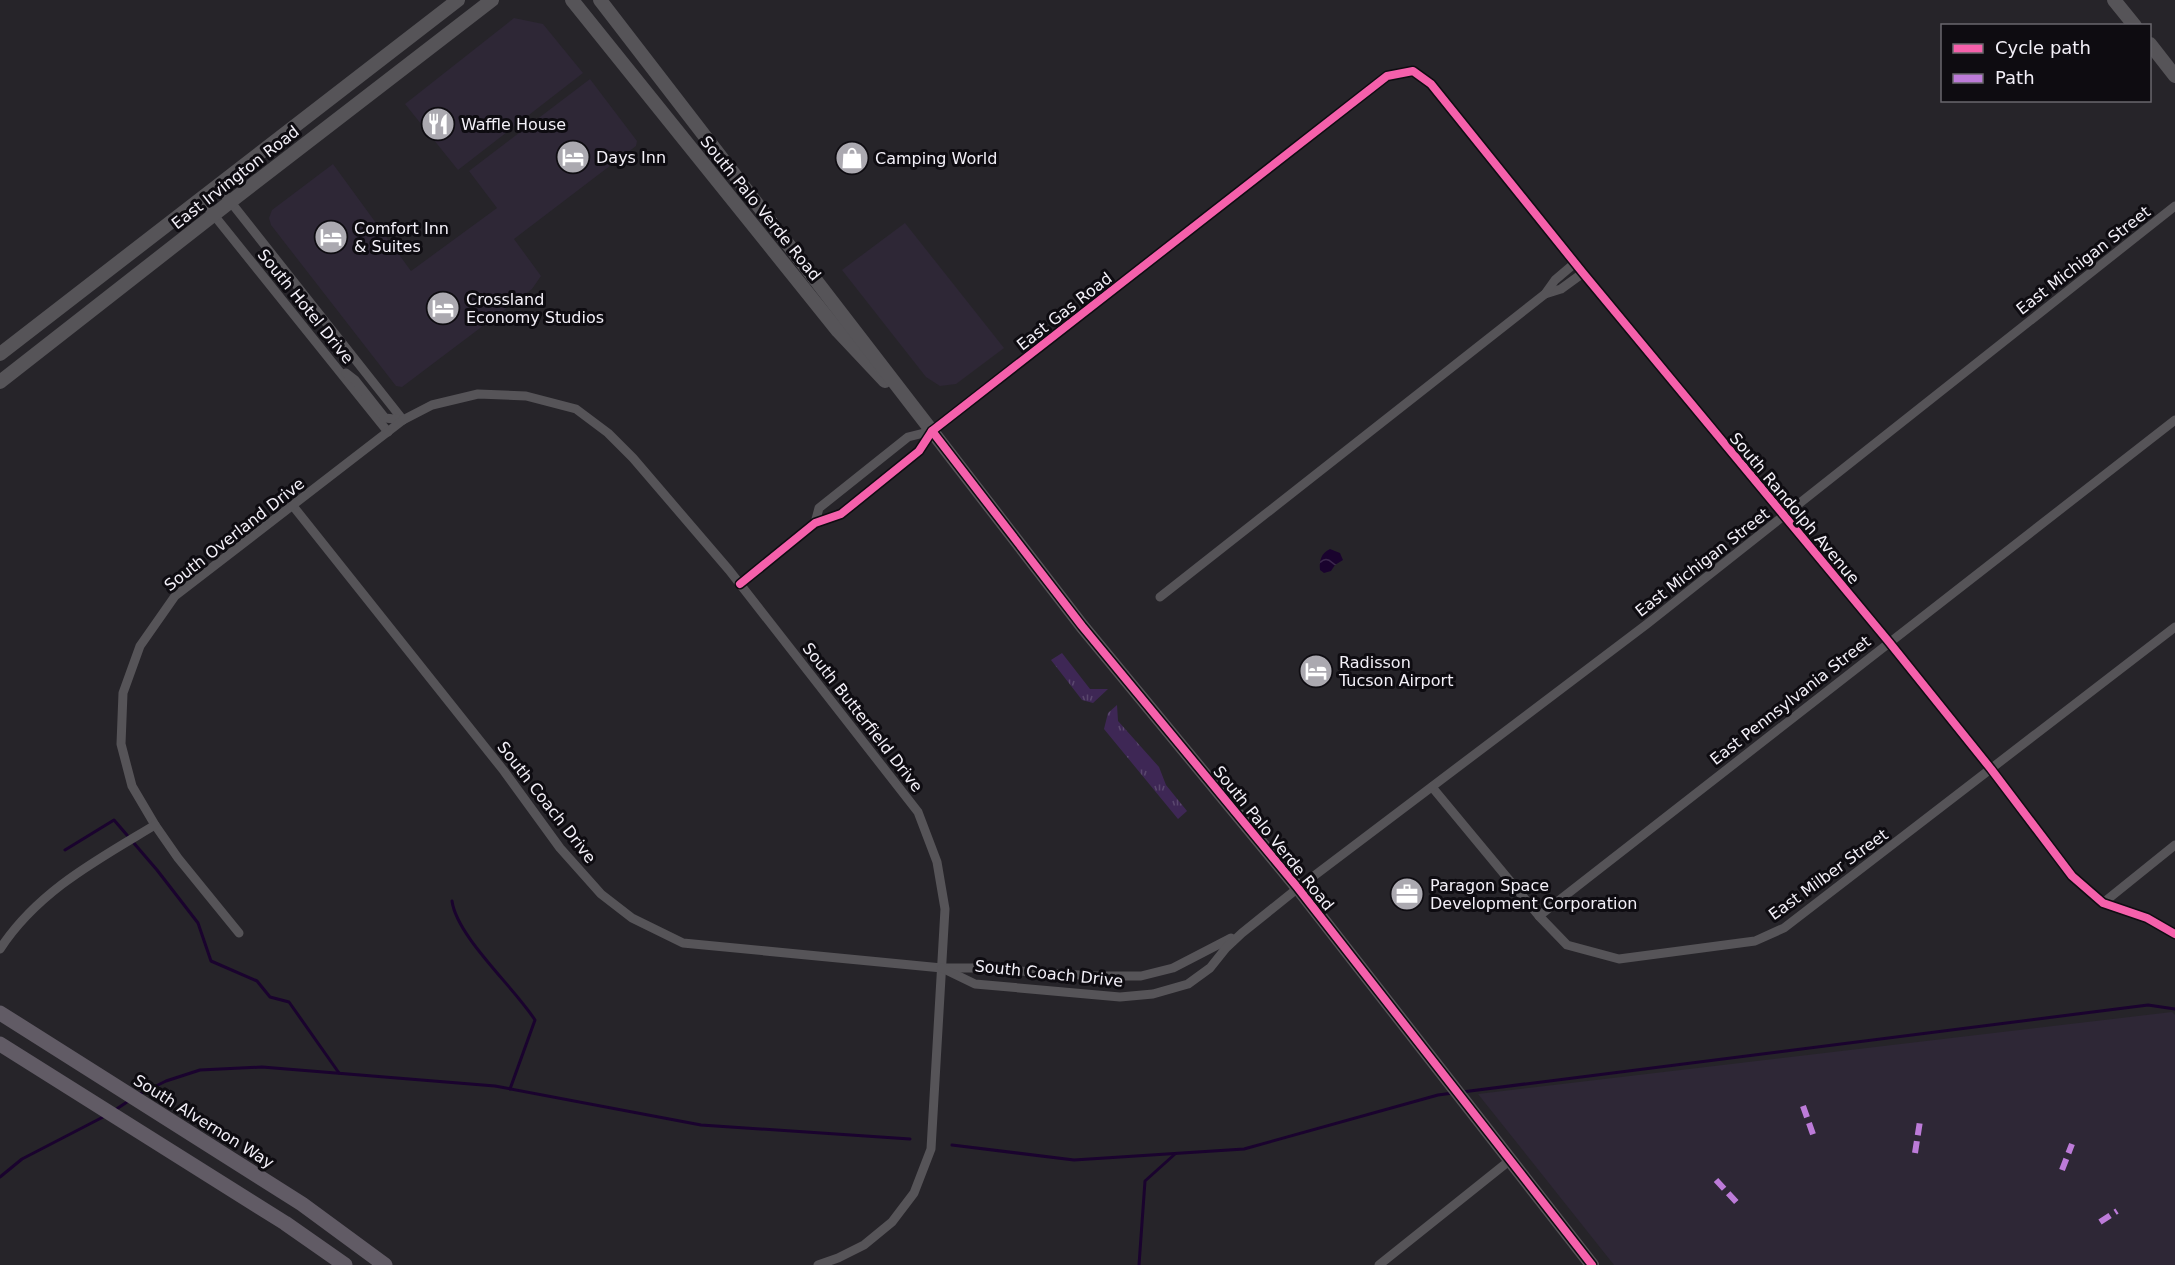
<svg xmlns="http://www.w3.org/2000/svg" width="2175" height="1265" font-family="'DejaVu Sans',sans-serif">
  <style>
    .built { fill: #2e2736 }
    .grass { fill: url(#grass-tufts) }
    .water { fill: url(#water-waves) }
    .lines { fill: none; stroke-linecap: round; stroke-linejoin: round }
    .stream { stroke: #1a032e; stroke-width: 3 }
    .street { stroke: #565458; stroke-width: 9 }
    .secondary { stroke: #565458; stroke-width: 14 }
    .primary { stroke: #615b65; stroke-width: 15 }
    .quiet { stroke: #bd7bd9; stroke-width: 6; stroke-dasharray: 12 6; stroke-linecap: butt }
    .cycleway-casing { stroke: #0e0c11; stroke-width: 11 }
    .cycleway { stroke: #f560ab; stroke-width: 8 }
    .labels { text-anchor: middle; stroke-width: 6; stroke-linejoin: round; paint-order: stroke }
    .poi-label { font-size: 16px; fill: #f3f0f8; stroke: #0e0c11; text-anchor: start }
    .street-label { font-size: 16px; fill: #f3f0f8; stroke: #0e0c11 }
  </style>
  <defs>
    <pattern id="grass-tufts" width="24" height="20" patternUnits="userSpaceOnUse" patternTransform="scale(1.5)"><rect width="24" height="20" fill="#3e2755"/><path d="M3 7l-1-3M5 7V3M7 7l1-3M15 17l-1-3M17 17v-4M19 17l1-3" fill="none" stroke="#5a476e"/></pattern>
    <pattern id="water-waves" width="16" height="10" patternUnits="userSpaceOnUse" patternTransform="scale(1.5)"><rect width="16" height="10" fill="#1a032e"/><path d="M0 5q4-4 8 0t8 0" fill="none" stroke="#3c284d"/></pattern>
  </defs>
  <rect width="100%" height="100%" fill="#262429"/>
  <g class="built">
    <path d="M514,18L543,24L583,73L458,170L405,104Z"/>
    <path d="M590,79L637,141L636,146L514,239L541,276L532,289L402,387L396,386L271,225L269,218L272,210L333,164L411,271L497,208L469,171Z"/>
    <path d="M905,223L1004,348L956,384L940,386L926,377L842,270Z"/>
    <path d="M2172,1012L2175,1015V1265H1614L1478,1094Z"/>
  </g>
  <g class="grass">
    <path d="M1062,653L1090,689H1108L1093,703L1082,700L1051,660Z"/>
    <path d="M1117,705L1118,721L1159,767L1166,785L1187,811L1178,819L1104,729L1108,713Z"/>
  </g>
  <path class="water" d="M1330,549L1340,553L1343,560L1335,565L1331,571L1324,573L1320,570C1319,561 1321,553 1330,549Z"/>
  <g class="lines">
    <g class="stream">
      <path d="M65,850L114,820L157,870L198,923L211,961L257,981L270,997L289,1002L339,1073"/>
      <path d="M452,901C457,937 514,987 535,1020L510,1089"/>
      <path d="M1462,1092L2148,1005L2175,1009"/>
      <path d="M138,1095L166,1081L200,1070L262,1067L495,1086L701,1125L910,1139"/>
      <path d="M115,1110L130,1100"/>
      <path d="M952,1145L1074,1160L1244,1149L1438,1095L1453,1093"/>
      <path d="M0,1177L22,1159L105,1116"/>
      <path d="M1139,1265L1145,1181L1175,1154"/>
    </g>
    <g class="street">
      <path d="M218,186L403,420"/>
      <path d="M201,199L388,432"/>
      <path d="M1545,294L1561,289L1583,273"/>
      <path d="M346,373L355,380L385,418L403,420"/>
      <path d="M293,506L504,771L560,848L601,894L632,918L683,943L942,968H975L1094,976H1141L1173,968L1231,938"/>
      <path d="M815,523L819,508L908,437L932,431"/>
      <path d="M740,584L815,523L841,514L919,451L932,431L1387,76L1413,71L1431,84L1583,273L1889,642L1991,769L2072,876L2103,903L2147,918L2175,934"/>
      <path d="M1160,597L1545,294L1555,280L1575,263"/>
      <path d="M1432,787L1539,916L1567,945L1619,959L1755,941L1784,928L2175,627"/>
      <path d="M2103,903L2175,845"/>
      <path d="M1539,916L2175,420"/>
      <path d="M239,933L178,858L155,825L132,786L121,744L123,693L140,646L175,596L403,420L432,405L478,394L526,396L576,409L608,433L633,458L729,570L918,812L937,862L945,909L931,1149L914,1193L892,1222L864,1245L838,1258L818,1265"/>
      <path d="M0,949C38,891 97,860 155,825"/>
      <path d="M942,968L975,984L1120,997L1153,994L1188,984L1210,968L1226,948L1242,933L1298,888L1647,624L2175,206"/>
      <path d="M1379,1265L1509,1161"/>
    </g>
    <g class="secondary">
      <path d="M572,0L838,331L885,381"/>
      <path d="M600,0L1082,626L1298,888L1592,1265"/>
      <path d="M2114,0L2135,26"/>
      <path d="M2150,44L2175,76"/>
      <path d="M0,354L458,0"/>
      <path d="M0,382L230,202L492,0"/>
    </g>
    <g class="primary">
      <path d="M0,1013L302,1204L385,1265"/>
      <path d="M0,1044L285,1223L345,1265"/>
    </g>
    <g class="quiet">
      <path d="M1803,1106L1815,1140"/>
      <path d="M1915,1153L1920,1121"/>
      <path d="M2062,1170L2072,1144"/>
      <path d="M1716,1180L1739,1205"/>
      <path d="M2100,1222L2117,1211"/>
    </g>
    <defs>
      <g id="cycleway">
        <path d="M932,431L1082,626L1298,888L1592,1265"/>
        <path d="M740,584L815,523L841,514L919,451L932,431L1387,76L1413,71L1431,84L1583,273L1889,642L1991,769L2072,876L2103,903L2147,918L2175,934"/>
      </g>
    </defs>
    <use href="#cycleway" class="cycleway-casing"/>
    <use href="#cycleway" class="cycleway"/>
  </g>
  <defs>
    <symbol id="restaurant-disc" viewBox="-11 -11 22 22"><circle r="9.5" fill="#aba9b0" stroke="#0e0c11"/><path d="M-5-6h1v4h1v-4h1v4h1v-4h1v5L-1.5 .5V6h-2V.5L-5-1ZM5-6V6H3V1.5H1.5Q1.5-4 5-6Z" fill="#fff"/></symbol>
    <symbol id="hotel-disc" viewBox="-11 -11 22 22"><circle r="9.5" fill="#aba9b0" stroke="#0e0c11"/><path d="M-6-4.5h1.5V1H6V5H4.5V3h-9V5H-6ZM-4 0a1.8 1.8 0 1 1 3.6 0ZM.5 0V-2.5h3Q6-2.5 6 0Z" fill="#fff"/></symbol>
    <symbol id="shop-disc" viewBox="-11 -11 22 22"><circle r="9.5" fill="#aba9b0" stroke="#0e0c11"/><path d="M-5-2.5h2.3a2.7 3.5 0 0 1 5.4 0H5L5.5 6h-11ZM-1.5-2.5h3a1.5 2.3 0 0 0-3 0Z" fill="#fff"/></symbol>
    <symbol id="office-disc" viewBox="-11 -11 22 22"><circle r="9.5" fill="#aba9b0" stroke="#0e0c11"/><path d="M-6-3h4V-5.5h4V-3h4V5H-6ZM-1-4.5V-3h2v-1.5ZM-6 0V1H6V0Z" fill="#fff"/></symbol>
  </defs>
  <g fill-rule="evenodd">
    <use href="#restaurant-disc" x="419" y="105" width="38" height="38"/>
    <use href="#hotel-disc" x="554" y="138" width="38" height="38"/>
    <use href="#shop-disc" x="833" y="139" width="38" height="38"/>
    <use href="#hotel-disc" x="312" y="218" width="38" height="38"/>
    <use href="#hotel-disc" x="424" y="289" width="38" height="38"/>
    <use href="#hotel-disc" x="1297" y="652" width="38" height="38"/>
    <use href="#office-disc" x="1388" y="875" width="38" height="38"/>
  </g>
  <g class="labels">
    <g class="poi-label">
      <text x="461" y="130">Waffle House</text>
      <text x="596" y="163">Days Inn</text>
      <text x="875" y="164">Camping World</text>
      <text x="354" y="234">Comfort Inn<tspan x="354" dy="18">&amp; Suites</tspan></text>
      <text x="466" y="305">Crossland<tspan x="466" dy="18">Economy Studios</tspan></text>
      <text x="1339" y="668">Radisson<tspan x="1339" dy="18">Tucson Airport</tspan></text>
      <text x="1430" y="891">Paragon Space<tspan x="1430" dy="18">Development Corporation</tspan></text>
    </g>
    <g class="street-label">
      <text transform="translate(235 177) rotate(-38)" y="6">East Irvington Road</text>
      <text transform="translate(761 208) rotate(51)" y="6">South Palo Verde Road</text>
      <text transform="translate(2083 260) rotate(-38)" y="6">East Michigan Street</text>
      <text transform="translate(306 306) rotate(51)" y="6">South Hotel Drive</text>
      <text transform="translate(1064 311) rotate(-38)" y="6">East Gas Road</text>
      <text transform="translate(1795 508) rotate(50)" y="6">South Randolph Avenue</text>
      <text transform="translate(234 534) rotate(-38)" y="6">South Overland Drive</text>
      <text transform="translate(1702 562) rotate(-38)" y="6">East Michigan Street</text>
      <text transform="translate(1790 700) rotate(-38)" y="6">East Pennsylvania Street</text>
      <text transform="translate(863 717) rotate(52)" y="6">South Butterfield Drive</text>
      <text transform="translate(547 802) rotate(52)" y="6">South Coach Drive</text>
      <text transform="translate(1274 838) rotate(51)" y="6">South Palo Verde Road</text>
      <text transform="translate(1828 874) rotate(-36)" y="6">East Milber Street</text>
      <text transform="translate(1049 973) rotate(6)" y="6">South Coach Drive</text>
      <text transform="translate(204 1121) rotate(32)" y="6">South Alvernon Way</text>
    </g>
  </g>
  <rect x="1941" y="24" width="210" height="78" fill="#0e0c11" stroke="#6a676d" stroke-width="1.5"/>
  <rect x="1953" y="44" width="30" height="9" fill="#f560ab" stroke="#6a676d" stroke-width="1.5"/>
  <text x="1995" y="54" font-size="18" fill="#f3f0f8">Cycle path</text>
  <rect x="1953" y="74" width="30" height="9" fill="#bd7bd9" stroke="#6a676d" stroke-width="1.5"/>
  <text x="1995" y="84" font-size="18" fill="#f3f0f8">Path</text>
</svg>
